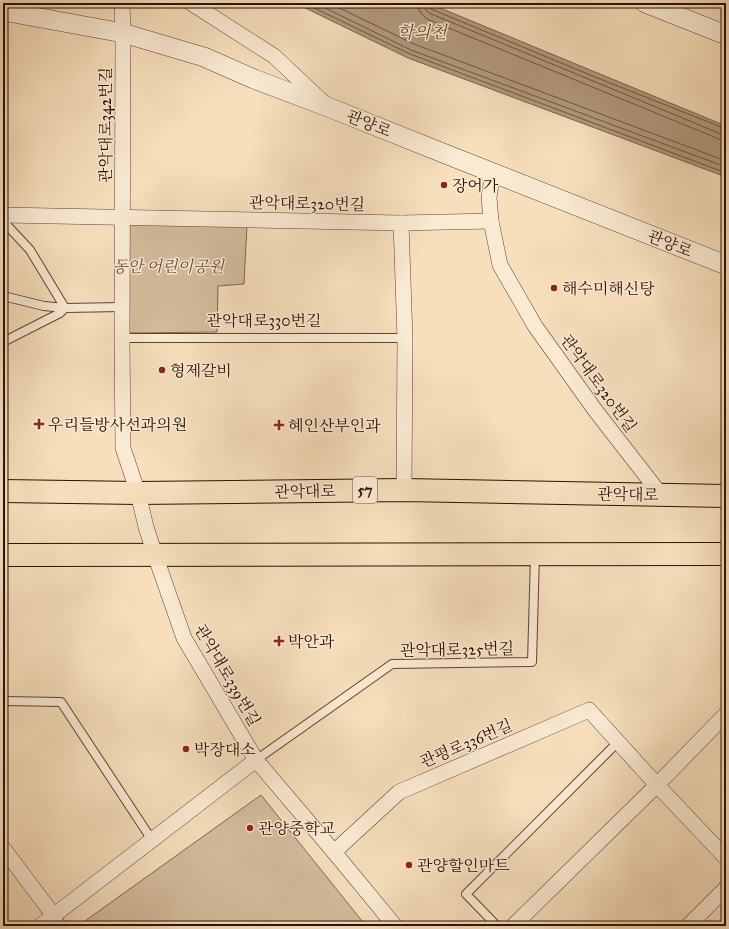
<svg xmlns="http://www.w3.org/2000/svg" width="729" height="929" font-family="'IM FELL Great Primer','Noto Serif KR',serif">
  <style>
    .green { fill: #d4bc9d; stroke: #806650 }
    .water { fill: #b2997d; stroke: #7c634c }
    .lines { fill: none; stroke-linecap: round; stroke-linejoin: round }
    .shore { stroke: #6e5540; stroke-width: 1 }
    .service-casing { stroke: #5e4431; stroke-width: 10 }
    .minor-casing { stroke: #5e4431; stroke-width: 16 }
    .tertiary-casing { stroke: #5e4431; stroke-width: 20 }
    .primary-casing { stroke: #2b1103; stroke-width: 24 }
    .service { stroke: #faead3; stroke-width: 8 }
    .minor { stroke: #faead3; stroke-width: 15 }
    .tertiary { stroke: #faead3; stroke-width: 19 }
    .primary { stroke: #f7dfbc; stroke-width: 22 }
    .poi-dot { fill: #8f2418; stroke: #faead3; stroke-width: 1.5 }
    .labels { text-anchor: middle; stroke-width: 3; stroke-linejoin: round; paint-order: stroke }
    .shield { fill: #faead3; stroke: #695241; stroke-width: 1 }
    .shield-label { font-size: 15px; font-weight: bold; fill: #2b1103 }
    .street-label { font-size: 16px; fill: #2b1103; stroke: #faead3 }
    .poi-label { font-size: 16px; fill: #2b1103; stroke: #faead3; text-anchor: start }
    .park-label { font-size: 16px; font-style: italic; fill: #664d39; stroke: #faead3 }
    .water-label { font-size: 17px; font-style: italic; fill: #614734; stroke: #faead3 }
  </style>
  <rect width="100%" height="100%" fill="#f7dfbc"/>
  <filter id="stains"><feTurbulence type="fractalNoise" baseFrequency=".005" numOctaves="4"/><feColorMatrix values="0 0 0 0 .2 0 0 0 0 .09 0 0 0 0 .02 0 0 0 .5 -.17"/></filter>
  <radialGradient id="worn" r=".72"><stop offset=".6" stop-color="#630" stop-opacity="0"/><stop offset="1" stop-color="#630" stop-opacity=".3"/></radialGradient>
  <g class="green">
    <path d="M130,221L247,225L244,284L218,286L217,332L130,333L125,327L126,226Z"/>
    <path d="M261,795L366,926H78Z"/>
  </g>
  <path class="water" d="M295,3H428L726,126V177L408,58Z"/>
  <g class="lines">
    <g class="shore">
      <path d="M304,3L410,54L726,173"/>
      <path d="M315,3L411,50L726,167"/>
      <path d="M329,3L414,44L726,161"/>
      <path d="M417,3L420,12L427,19L719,139L726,140"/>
      <path d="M423,3L425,9L429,13L721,134H726"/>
      <path d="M428,3L429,6L431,9L595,77L726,129"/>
    </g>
    <defs>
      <g id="service">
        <path d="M3,221L30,250L65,308L44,306L3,296"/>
        <path d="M122,338H405"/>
        <path d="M3,342L60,313L65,308L122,307"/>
        <path d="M3,701L61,702L152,840"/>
        <path d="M256,760L392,664L532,662L535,555"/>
        <path d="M54,916L63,926"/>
        <path d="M497,926L466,894L618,742"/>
      </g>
      <g id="minor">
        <path d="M191,3L274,56L326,105"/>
        <path d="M493,172L489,197L491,221L500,265L535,326L595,410L661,495"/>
        <path d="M3,215L401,223L491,221"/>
        <path d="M401,223L405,338L404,490"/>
        <path d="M256,760L334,852L395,926"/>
        <path d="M3,848L54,916"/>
        <path d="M334,852L399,792L589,710L657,785L726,858"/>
        <path d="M40,926L256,760L184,638L155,555L146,527L138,493L123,448L122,338L123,33L122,3"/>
        <path d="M513,926L657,785L726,714"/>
        <path d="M688,926L726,888"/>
      </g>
      <g id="tertiary">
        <path d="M645,3L726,35"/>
        <path d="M3,11L123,33L204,57L254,79L328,107L453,157L726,265"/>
      </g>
      <g id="primary">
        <path d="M3,491L138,493L404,490L726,496"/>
        <path d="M3,555L726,554"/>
      </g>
    </defs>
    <use href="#service" class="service-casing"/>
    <use href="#minor" class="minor-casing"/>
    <use href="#tertiary" class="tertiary-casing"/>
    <use href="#primary" class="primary-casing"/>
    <use href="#service" class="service"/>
    <use href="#minor" class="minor"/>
    <use href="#tertiary" class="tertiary"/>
    <use href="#primary" class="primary"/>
  </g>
  <g class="poi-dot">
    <circle cx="444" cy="185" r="4"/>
    <circle cx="554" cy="288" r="4"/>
    <circle cx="162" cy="370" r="4"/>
    <path d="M37 418h4v4h4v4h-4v4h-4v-4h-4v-4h4z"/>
    <path d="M277 419h4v4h4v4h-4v4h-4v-4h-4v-4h4z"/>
    <path d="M277 635h4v4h4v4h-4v4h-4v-4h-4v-4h4z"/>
    <circle cx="186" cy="749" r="4"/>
    <circle cx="250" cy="828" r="4"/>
    <circle cx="409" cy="865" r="4"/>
  </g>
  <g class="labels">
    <rect class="shield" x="353" y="477" width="24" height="26" rx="3"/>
    <g class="shield-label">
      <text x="365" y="495">57</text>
    </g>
    <g class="street-label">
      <text transform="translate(369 123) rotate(22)" y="6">관양로</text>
      <text transform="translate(105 125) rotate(-90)" y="6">관악대로342번길</text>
      <text transform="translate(307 203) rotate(1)" y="6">관악대로320번길</text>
      <text transform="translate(670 243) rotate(22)" y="6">관양로</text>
      <text x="264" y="326">관악대로330번길</text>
      <text transform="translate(599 383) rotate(54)" y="6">관악대로320번길</text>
      <text transform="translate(305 491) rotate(-1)" y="6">관악대로</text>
      <text transform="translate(628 494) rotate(1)" y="6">관악대로</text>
      <text transform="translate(457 649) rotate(-1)" y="6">관악대로325번길</text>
      <text transform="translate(228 675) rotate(60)" y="6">관악대로339번길</text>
      <text transform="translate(466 743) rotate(-23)" y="6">관평로336번길</text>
    </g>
    <g class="poi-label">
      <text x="452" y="191">장어가</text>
      <text x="562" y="294">해수미해신탕</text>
      <text x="170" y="376">형제갈비</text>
      <text x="48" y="430">우리들방사선과의원</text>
      <text x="288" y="431">혜인산부인과</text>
      <text x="288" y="647">박안과</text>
      <text x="194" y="755">박장대소</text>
      <text x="258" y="834">관양중학교</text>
      <text x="417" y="871">관양할인마트</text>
    </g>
    <g class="park-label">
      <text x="168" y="272">동안 어린이공원</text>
    </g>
    <g class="water-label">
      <text x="422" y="38">학의천</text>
    </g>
  </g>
  <rect width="729" height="929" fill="none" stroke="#f7dfbc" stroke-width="16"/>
  <rect x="4" y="4" width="721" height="921" fill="none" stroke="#2b1103" stroke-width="2"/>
  <rect x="8" y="8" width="713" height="913" fill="none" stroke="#2b1103"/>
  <rect width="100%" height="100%" filter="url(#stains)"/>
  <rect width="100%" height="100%" fill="url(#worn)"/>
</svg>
